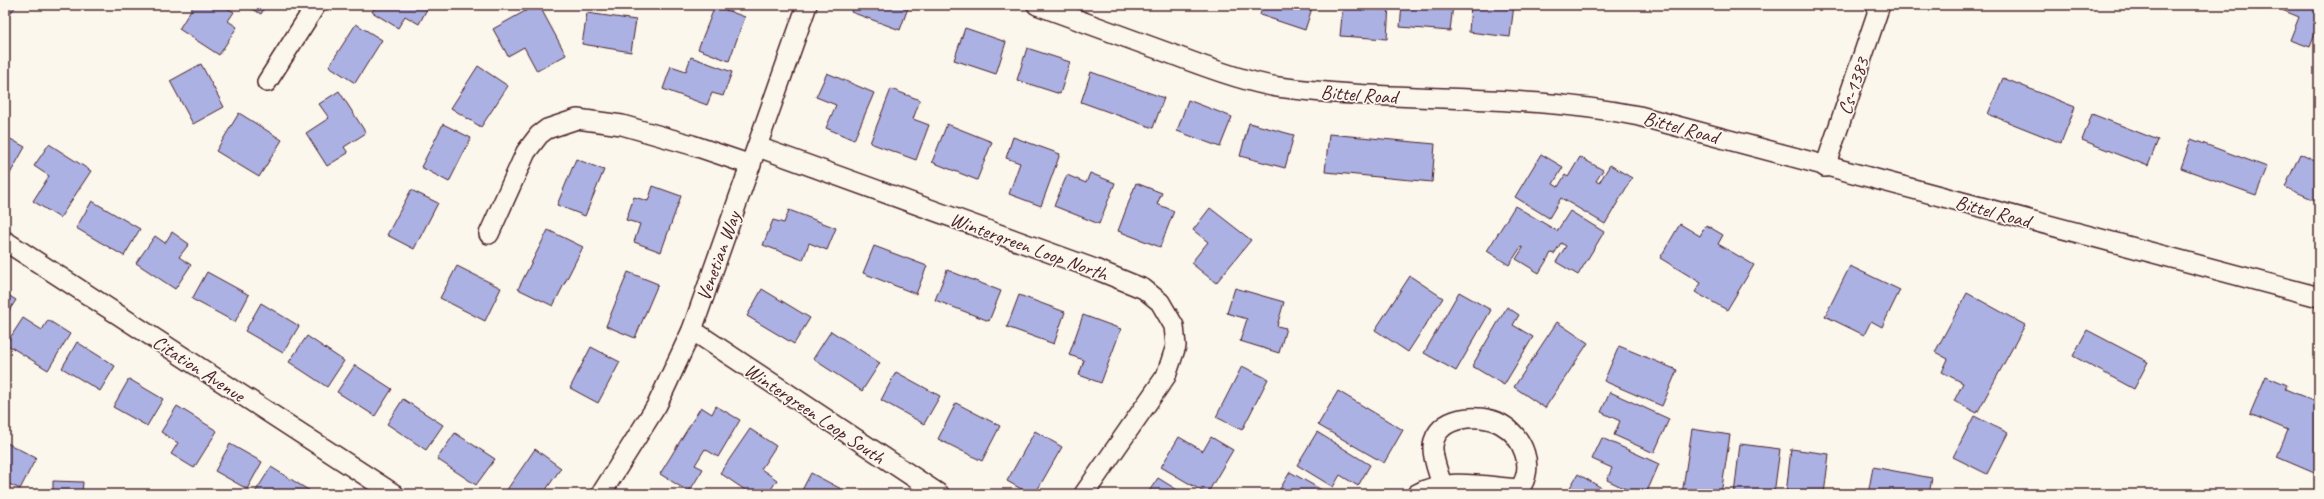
<svg xmlns="http://www.w3.org/2000/svg" width="2324" height="499" font-family="Caveat,sans-serif">
  <style>
    .building { fill: #abb1e2; stroke: #4a1f2b }
    .lines { fill: none; stroke-linecap: round; stroke-linejoin: round }
    .street-casing { stroke: #4a1f2b; stroke-width: 22 }
    .street { stroke: #fbf7ec; stroke-width: 19 }
    .labels { text-anchor: middle; stroke-width: 3.5; stroke-linejoin: round; paint-order: stroke }
    .street-label { font-size: 20px; fill: #4a1f2b; stroke: #fbf7ec }
  </style>
  <rect width="100%" height="100%" fill="#fbf7ec"/>
  <filter id="ink" filterUnits="userSpaceOnUse"><feTurbulence type="fractalNoise" baseFrequency=".025" numOctaves="2"/><feDisplacementMap in="SourceGraphic" scale="8" xChannelSelector="R" yChannelSelector="G"/><feConvolveMatrix kernelMatrix="1 2 1 2 8 2 1 2 1" color-interpolation-filters="sRGB"/></filter>
  <g filter="url(#ink)">
    <g class="building">
      <path d="M5,5H17L8,16L5,14Z"/>
      <path d="M45,5H77L45,8Z"/>
      <path d="M194,5H222L234,12L228,21L237,27L219,55L179,29Z"/>
      <path d="M245,5H266L261,14Z"/>
      <path d="M376,5H420L427,9L419,24L405,16L398,28L372,12Z"/>
      <path d="M536,5H539L566,55L537,71L524,47L508,56L493,29Z"/>
      <path d="M853,5H909L900,30L851,12Z"/>
      <path d="M1263,5H1313L1305,30L1260,15Z"/>
      <path d="M1343,5H1389L1387,39L1340,36Z"/>
      <path d="M1402,5H1453L1450,31L1400,27Z"/>
      <path d="M1471,5H1524H1514L1510,37L1469,32Z"/>
      <path d="M2270,5H2319V24L2310,47L2290,40L2299,17Z"/>
      <path d="M715,6L745,17L729,61L698,49Z"/>
      <path d="M587,13L636,20L631,52L582,44Z"/>
      <path d="M356,24L382,40L355,83L329,66Z"/>
      <path d="M965,28L1006,42L996,74L954,60Z"/>
      <path d="M1027,48L1070,62L1060,94L1017,80Z"/>
      <path d="M691,57L732,72L723,96L712,93L707,105L663,89L671,66L686,71Z"/>
      <path d="M201,64L224,107L193,124L170,81Z"/>
      <path d="M478,66L508,86L481,127L451,108Z"/>
      <path d="M1091,72L1164,98L1153,128L1081,102Z"/>
      <path d="M827,73L874,93L854,140L826,128L836,105L816,97Z"/>
      <path d="M2003,78L2075,107L2061,143L1988,114Z"/>
      <path d="M891,89L920,100L913,119L929,125L916,160L870,143Z"/>
      <path d="M339,91L366,133L344,147L348,153L327,166L306,133L329,118L319,104Z"/>
      <path d="M1188,100L1232,117L1220,147L1177,131Z"/>
      <path d="M239,113L282,140L259,177L216,151Z"/>
      <path d="M2092,114L2158,140L2148,166L2082,140Z"/>
      <path d="M1249,123L1294,135L1285,168L1240,156Z"/>
      <path d="M443,124L471,138L449,182L421,167Z"/>
      <path d="M947,124L992,142L977,180L932,162Z"/>
      <path d="M1329,134L1435,144L1432,182L1325,172Z"/>
      <path d="M5,136L25,147L7,179L5,178Z"/>
      <path d="M1013,137L1060,154L1041,206L1009,194L1020,163L1006,158Z"/>
      <path d="M2191,139L2267,167L2256,195L2181,168Z"/>
      <path d="M49,144L91,171L60,218L33,201L49,176L34,166Z"/>
      <path d="M1541,154L1563,167L1553,184L1558,187L1565,175L1568,177L1580,157L1603,170L1596,181L1599,183L1610,165L1632,178L1605,224L1561,198L1549,218L1515,197Z"/>
      <path d="M2300,154L2319,163V202L2285,187Z"/>
      <path d="M576,159L604,170L585,216L557,205Z"/>
      <path d="M1090,173L1115,183L1099,224L1054,206L1067,175L1086,183Z"/>
      <path d="M1136,183L1162,193L1157,204L1174,211L1160,247L1118,231Z"/>
      <path d="M653,186L681,196L661,252L634,242L640,224L626,220L634,197L648,201Z"/>
      <path d="M411,190L438,203L414,249L387,235Z"/>
      <path d="M92,201L140,229L124,256L76,228Z"/>
      <path d="M1515,206L1557,231L1570,211L1604,232L1578,275L1556,262L1566,246L1561,243L1554,254L1551,253L1539,273L1516,259L1523,248L1521,247L1509,265L1487,251Z"/>
      <path d="M1210,208L1251,240L1216,283L1191,263L1208,242L1193,230Z"/>
      <path d="M789,210L836,228L827,250L809,243L803,260L763,245L773,220L784,223Z"/>
      <path d="M1680,224L1700,236L1706,225L1723,235L1718,244L1754,265L1727,310L1695,292L1701,283L1660,258Z"/>
      <path d="M548,230L583,247L553,306L518,289Z"/>
      <path d="M172,232L189,244L179,257L191,265L175,289L136,263L155,236L165,243Z"/>
      <path d="M874,246L927,266L916,294L863,273Z"/>
      <path d="M457,266L501,288L485,321L440,298Z"/>
      <path d="M1850,266L1900,290L1882,327L1871,321L1864,335L1825,316Z"/>
      <path d="M947,270L1001,291L989,321L935,300Z"/>
      <path d="M207,272L249,295L235,322L192,299Z"/>
      <path d="M628,272L658,284L635,338L606,326Z"/>
      <path d="M1410,276L1443,298L1408,352L1375,330Z"/>
      <path d="M1235,288L1284,302L1277,326L1286,328L1279,353L1240,341L1247,319L1227,313Z"/>
      <path d="M762,289L810,318L794,344L747,316Z"/>
      <path d="M1459,292L1491,310L1456,371L1424,353Z"/>
      <path d="M5,293L16,300L5,317Z"/>
      <path d="M1967,293L2025,325L1977,413L1954,401L1963,383L1942,372L1948,359L1935,352Z"/>
      <path d="M1019,295L1065,312L1054,344L1007,327Z"/>
      <path d="M261,303L299,326L283,353L245,331Z"/>
      <path d="M1507,307L1519,315L1513,325L1533,337L1504,385L1472,366Z"/>
      <path d="M1083,315L1121,329L1101,383L1079,375L1084,360L1069,355Z"/>
      <path d="M23,318L42,330L48,320L70,334L48,370L6,344Z"/>
      <path d="M1557,322L1588,343L1545,408L1514,387Z"/>
      <path d="M2087,330L2148,362L2134,389L2073,356Z"/>
      <path d="M831,331L880,363L862,391L813,359Z"/>
      <path d="M307,336L344,361L327,387L289,362Z"/>
      <path d="M77,342L115,366L100,391L62,368Z"/>
      <path d="M1619,346L1677,370L1662,406L1604,381Z"/>
      <path d="M591,347L620,362L598,403L570,388Z"/>
      <path d="M355,365L392,389L375,416L337,392Z"/>
      <path d="M1242,366L1268,379L1242,430L1216,417Z"/>
      <path d="M896,372L940,396L924,424L881,400Z"/>
      <path d="M2266,376L2287,385L2285,389L2319,403V475L2277,457L2288,430L2250,414Z"/>
      <path d="M129,379L163,399L147,426L113,407Z"/>
      <path d="M1338,391L1403,430L1384,463L1318,425Z"/>
      <path d="M1610,392L1669,419L1654,453L1614,435L1620,421L1601,412Z"/>
      <path d="M403,399L443,425L426,450L387,424Z"/>
      <path d="M956,403L1000,426L982,461L938,439Z"/>
      <path d="M177,406L217,431L194,468L171,454L178,443L161,432Z"/>
      <path d="M716,406L740,420L718,457L705,449L695,465L703,469L689,492L660,474L701,407L712,414Z"/>
      <path d="M1974,416L2008,433L1987,474L1953,457Z"/>
      <path d="M750,429L776,446L761,469L777,480L768,494H751L720,473Z"/>
      <path d="M1692,429L1730,435L1721,494H1682Z"/>
      <path d="M1035,431L1062,447L1035,494H1030L1007,481Z"/>
      <path d="M1317,432L1370,465L1358,486L1340,475L1333,487L1297,465Z"/>
      <path d="M455,433L495,459L476,485L437,459Z"/>
      <path d="M1179,437L1203,451L1211,437L1233,450L1207,494L1161,467Z"/>
      <path d="M1602,438L1659,464L1646,494H1636L1607,480L1612,468L1592,459Z"/>
      <path d="M5,442L36,458L20,489L5,482Z"/>
      <path d="M230,444L262,462L247,489L215,471Z"/>
      <path d="M1740,444L1780,449L1774,494H1734Z"/>
      <path d="M535,449L561,468L543,494H504Z"/>
      <path d="M1791,449L1829,454L1824,494H1786Z"/>
      <path d="M271,467L310,491L308,494H254Z"/>
      <path d="M1873,467L1932,478L1929,494H1868Z"/>
      <path d="M1290,472L1329,494H1277Z"/>
      <path d="M811,473L845,491L844,494H800Z"/>
      <path d="M1578,474L1612,494H1566Z"/>
      <path d="M1158,478L1184,494H1147Z"/>
      <path d="M53,481L83,482L82,494H53Z"/>
    </g>
    <g class="lines">
      <defs>
        <g id="street">
          <path d="M1037,5C1083,22 1128,38 1174,55C1205,67 1245,82 1278,87C1398,103 1519,92 1639,116L2319,297"/>
          <path d="M267,82L316,5"/>
          <path d="M758,147L1095,269L1144,289L1160,302L1174,326L1176,346L1166,376L1084,494"/>
          <path d="M1825,167L1880,5"/>
          <path d="M489,234L526,152L539,135L547,129L577,119L622,125L692,145L751,165"/>
          <path d="M5,241L394,494"/>
          <path d="M692,330L939,494"/>
          <path d="M1442,485C1439,474 1432,458 1433,446C1436,416 1479,412 1501,424C1523,436 1536,468 1519,489"/>
          <path d="M601,494L657,405L692,330L807,5"/>
          <path d="M1417,494C1446,477 1487,487 1519,489L1522,494"/>
        </g>
      </defs>
      <use href="#street" class="street-casing"/>
      <use href="#street" class="street"/>
    </g>
  </g>
  <g class="labels">
    <g class="street-label">
      <text transform="translate(1853 86) rotate(-71)" y="7">Cs-1383</text>
      <text transform="translate(1359 94) rotate(4)" y="7">Bittel Road</text>
      <text transform="translate(1681 127) rotate(15)" y="7">Bittel Road</text>
      <text transform="translate(1993 211) rotate(15)" y="7">Bittel Road</text>
      <text transform="translate(1029 246) rotate(20)" y="7">Wintergreen Loop North</text>
      <text transform="translate(718 256) rotate(-70)" y="7">Venetian Way</text>
      <text transform="translate(199 368) rotate(33)" y="7">Citation Avenue</text>
      <text transform="translate(815 413) rotate(34)" y="7">Wintergreen Loop South</text>
    </g>
  </g>
  <rect width="2324" height="499" fill="none" stroke="#fbf7ec" stroke-width="20"/>
  <rect x="10" y="10" width="2304" height="479" fill="none" stroke="#4a1f2b" stroke-width="1.5" filter="url(#ink)"/>
</svg>
